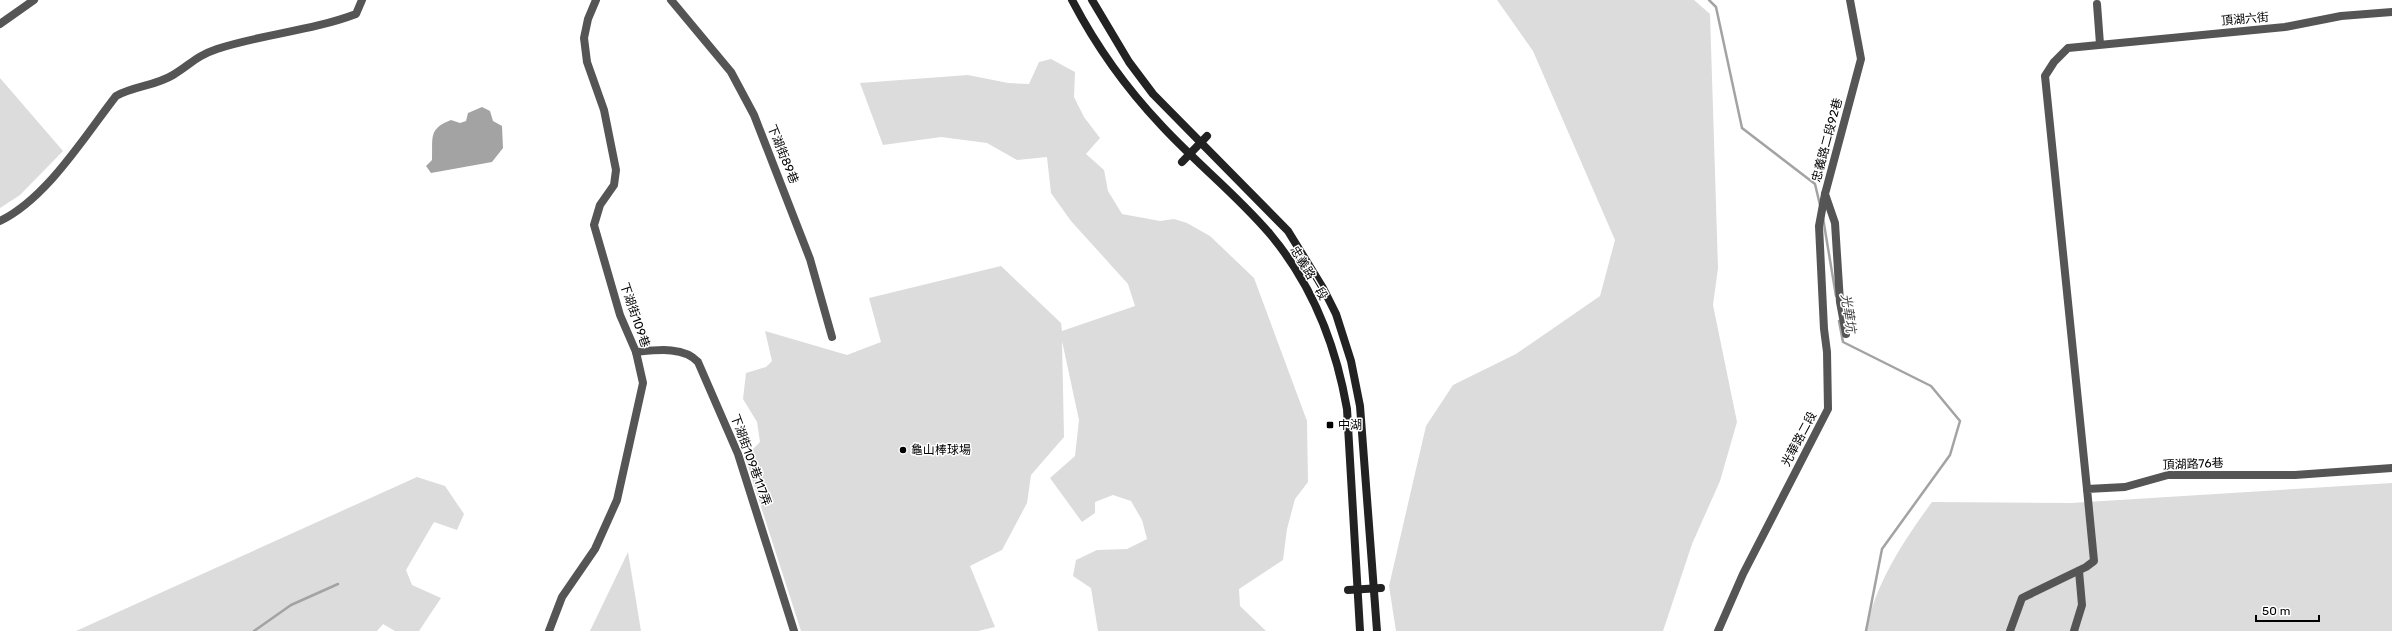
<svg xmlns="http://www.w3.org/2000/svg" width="2392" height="631" font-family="Rubik,'Noto Sans TC',sans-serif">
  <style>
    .green { fill: #dcdcdc }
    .water { fill: #a3a3a3 }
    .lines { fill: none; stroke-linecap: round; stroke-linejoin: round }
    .stream { stroke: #a3a3a3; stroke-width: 2.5 }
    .minor { stroke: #555; stroke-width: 8 }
    .secondary { stroke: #222; stroke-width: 8 }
    .poi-dot { fill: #000; stroke: #fff; stroke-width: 1.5 }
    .labels { text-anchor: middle; stroke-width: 3; stroke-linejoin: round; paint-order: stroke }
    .street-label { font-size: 12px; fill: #000; stroke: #fff }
    .poi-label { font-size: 12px; fill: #000; stroke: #fff; text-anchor: start }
    .water-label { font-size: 13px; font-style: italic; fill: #444; stroke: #fff }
  </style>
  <rect width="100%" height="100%" fill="#fff"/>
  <g class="green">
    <path d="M1497,0H1694L1710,14L1718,268L1713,305L1737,422L1720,481L1692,544L1663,631H1396L1389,586L1426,426L1453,385L1516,354L1600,296L1615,240L1533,51Z"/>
    <path d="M1051,59L1075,72L1074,97L1084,117L1100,138L1086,154L1104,170L1108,191L1122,214L1160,221L1174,219L1187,223L1210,236L1254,278L1307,421L1308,482L1295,499L1287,529L1283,560L1239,589L1240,606L1266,631H1098L1091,588L1073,576L1076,560L1097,550L1127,549L1147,539L1142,520L1131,501L1113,495L1095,502V513L1082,522L1050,478L1075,456L1079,420L1062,341L1064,437L1031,475L1027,503L1002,550L970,566L995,627L978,631H801L745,457L760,442L757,422L743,399L746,373L766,367L772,361L765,331L847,355L881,342L869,298L1001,266L1061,323L1062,331L1135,306L1128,284L1071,221L1051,193L1047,157L1017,160L987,143L941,137L883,145L860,83L968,75L1008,83L1029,84L1039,62Z"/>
    <path d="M0,78L63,151L20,195L0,208Z"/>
    <path d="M417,477L445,486L464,514L457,530L434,522L406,570L412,585L441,598L419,631H395L383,624L377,631H76Z"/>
    <path d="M2392,483V631H1866C1875,584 1904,540 1932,502L2071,503Z"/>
    <path d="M628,552L641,631H590Z"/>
  </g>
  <path class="water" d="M482,107L490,111L493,121L502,126L503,148L492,162L431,173L426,166L432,160C433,137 428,129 451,120L460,123L466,121L468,113Z"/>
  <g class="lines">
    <g class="stream">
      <path d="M1709,0L1716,7L1742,128L1815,184L1820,205"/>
      <path d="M1823,218L1836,296"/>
      <path d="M1839,321L1843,342L1931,386L1960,421L1950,455L1882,549L1866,631"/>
      <path d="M254,631L291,605L338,584"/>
    </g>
    <g class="minor">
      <path d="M671,0L731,72L754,115L810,259L832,337"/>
      <path d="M2097,4L2100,44"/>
      <path d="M0,24L34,0"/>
      <path d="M0,221C47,198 84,137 116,96C134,86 155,86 173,75C190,65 196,56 217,49C263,34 311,31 356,14L362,0"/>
      <path d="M1846,334L1840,302L1835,223L1825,194L1861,59L1850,0"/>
      <path d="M636,352C656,350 684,346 698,362L738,454L794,631"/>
      <path d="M2087,489L2045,76L2054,62L2068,48L2285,27L2341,16L2392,12"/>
      <path d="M549,631L562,597L595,549L617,500L643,383L636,352L620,315L594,225L600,205L614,185L616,170L604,110L587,62L584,38L588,19L596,0"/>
      <path d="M1718,631L1743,574L1828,409L1827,352L1824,329L1819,226L1825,194"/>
      <path d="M2010,631L2022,598L2086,567L2094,561L2087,489L2125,487L2168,475H2295L2392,468"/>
      <path d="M2074,631L2082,605L2079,571"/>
    </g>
    <g class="secondary">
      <path d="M1072,0C1096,46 1126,88 1161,125C1196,163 1237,195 1270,234C1312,284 1336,346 1347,409L1360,631"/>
      <path d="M1092,0L1129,62L1153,94L1288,231L1323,288L1336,314L1351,361L1360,406L1377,631"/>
      <path d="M1182,162L1207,136"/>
      <path d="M1348,590L1381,588"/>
    </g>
  </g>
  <g class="poi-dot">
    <rect x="1326" y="421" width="8" height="8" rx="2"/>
    <circle cx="903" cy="450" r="4"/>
  </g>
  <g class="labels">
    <g class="street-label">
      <text transform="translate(2245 19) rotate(-5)" y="4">頂湖六街</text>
      <text transform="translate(1827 140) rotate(-75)" y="4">忠義路二段92巷</text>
      <text transform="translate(783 154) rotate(68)" y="4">下湖街89巷</text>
      <text transform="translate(1309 273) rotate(59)" y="4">忠義路一段</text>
      <text transform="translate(635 315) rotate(71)" y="4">下湖街109巷</text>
      <text transform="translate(1799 439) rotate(-62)" y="4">光華路二段</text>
      <text transform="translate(751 460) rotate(70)" y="4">下湖街109巷117弄</text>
      <text transform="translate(2193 464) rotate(-2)" y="4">頂湖路76巷</text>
    </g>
    <g class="poi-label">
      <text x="1338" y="429">中湖</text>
      <text x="911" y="454">龜山棒球場</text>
    </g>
    <g class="water-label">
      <text transform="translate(1849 313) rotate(82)" y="5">光華坑</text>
    </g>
  </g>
  <path d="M2256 615v6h63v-6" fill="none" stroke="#000000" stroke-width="2"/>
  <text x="2262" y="615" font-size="12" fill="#000000" stroke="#ffffff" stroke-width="3" paint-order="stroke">50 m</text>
</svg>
